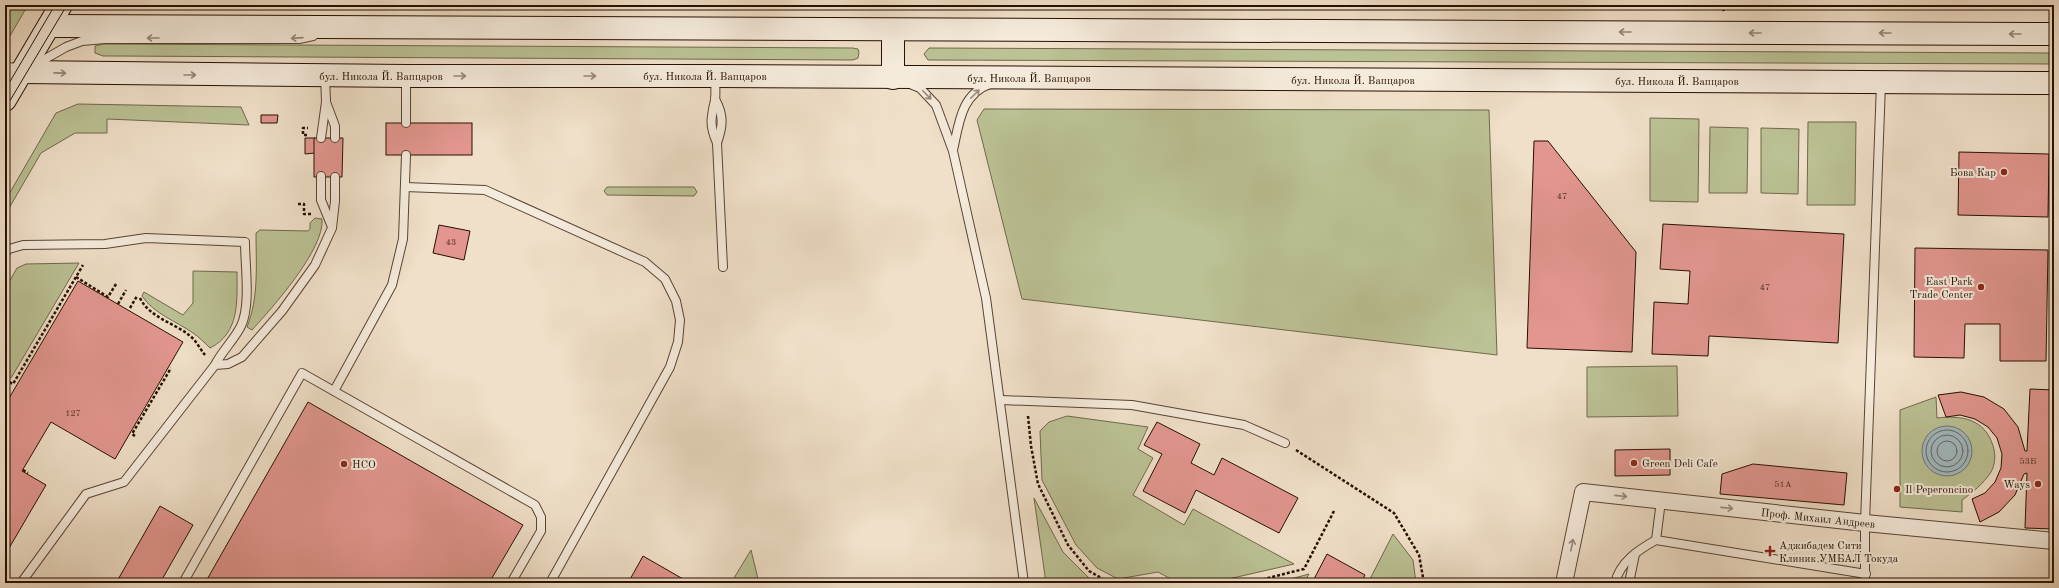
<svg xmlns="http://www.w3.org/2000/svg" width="2059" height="588" font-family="'Old Standard TT',serif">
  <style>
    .green { fill: #bbc295; stroke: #71684c }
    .water { fill: #a0bac1; stroke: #707675 }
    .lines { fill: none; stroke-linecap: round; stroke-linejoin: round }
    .shore { stroke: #646462; stroke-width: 1 }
    .building { fill: #e2968f; stroke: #270f02 }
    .lane-casing { stroke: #594334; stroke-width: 10 }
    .street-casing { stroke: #594334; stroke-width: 18 }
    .secondary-casing { stroke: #270f02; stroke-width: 24 }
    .path { stroke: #270f02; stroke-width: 2.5; stroke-dasharray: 3 2; stroke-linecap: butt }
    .lane { stroke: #f5ebdc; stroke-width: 8 }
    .street { stroke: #f5ebdc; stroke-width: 16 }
    .secondary { stroke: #f5ebdc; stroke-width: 22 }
    .tram { stroke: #270f02; stroke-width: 1 }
    .oneway { stroke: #98887a }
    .poi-dot { fill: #8f2418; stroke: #f5ebdc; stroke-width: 1.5 }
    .labels { text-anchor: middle; stroke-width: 4; stroke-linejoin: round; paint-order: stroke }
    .number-label { font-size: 9px; fill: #563125 }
    .street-label { font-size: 11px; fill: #270f02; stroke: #f5ebdc }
    .poi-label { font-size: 11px; fill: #270f02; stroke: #f5ebdc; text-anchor: start }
  </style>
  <rect width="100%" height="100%" fill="#f0e0c9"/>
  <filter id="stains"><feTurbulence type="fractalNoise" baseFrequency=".005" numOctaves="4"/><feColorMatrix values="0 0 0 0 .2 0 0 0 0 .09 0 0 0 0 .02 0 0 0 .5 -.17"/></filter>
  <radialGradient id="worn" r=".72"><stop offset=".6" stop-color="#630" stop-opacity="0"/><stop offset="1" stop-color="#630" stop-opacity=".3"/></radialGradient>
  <g class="green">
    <path d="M5,5H28L7,41H5Z"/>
    <path d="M103,44L853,48L858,49L859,53L858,58L853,60L114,56H103L95,53V46Z"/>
    <path d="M929,48L2054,53V64L928,60L924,54Z"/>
    <path d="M78,104L241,107L249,125L107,119V133H75L41,153L8,210H5V201L56,113Z"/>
    <path d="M984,109L1489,110L1497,355L1022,299L977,120Z"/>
    <path d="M1650,118L1699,119L1698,202L1650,201Z"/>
    <path d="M1808,122H1856L1855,205H1807Z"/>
    <path d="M1710,127L1748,128L1747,193H1709Z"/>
    <path d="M1761,128L1799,129L1798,194L1761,193Z"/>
    <path d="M607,187H694L697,192L694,196L607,195L604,191Z"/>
    <path d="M315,218L322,219C325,249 272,308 252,330L247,327C259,297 256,265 256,233L260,230L308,231L310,229V223Z"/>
    <path d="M79,263L11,378L5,375V289L17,268L26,264Z"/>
    <path d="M193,271L237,272C237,301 240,333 210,348C205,343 199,337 193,333C176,321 154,314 142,296L144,292L183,315L193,303Z"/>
    <path d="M1677,366L1678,416L1587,417V367Z"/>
    <path d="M1936,397L1937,418C1962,415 1985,419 1993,446C1996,454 1995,465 1991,472C1983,484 1973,492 1962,500V512L1900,507V410Z"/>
    <path d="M1067,416L1148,427L1138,449L1153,458L1133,495L1184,525L1193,509L1294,564L1211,583H1178L1158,572L1118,579L1097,568L1076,545L1042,480L1040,431L1049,422Z"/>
    <path d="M1034,498L1063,552L1094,583H1046Z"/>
    <path d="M1393,534L1413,560L1416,583H1368Z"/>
    <path d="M751,550L759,583H731Z"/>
    <path d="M1309,574L1304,583H1276Z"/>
  </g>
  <circle class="water" cx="1947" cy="451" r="25"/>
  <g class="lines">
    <g class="shore">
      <circle cx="1947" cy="451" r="21"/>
      <circle cx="1947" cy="451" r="16"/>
      <circle cx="1947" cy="451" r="10"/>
    </g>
  </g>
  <g class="building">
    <path d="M261,115H278L277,123H261Z"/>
    <rect x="386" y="123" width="86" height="32"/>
    <path d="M305,138H315V153L305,154Z"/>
    <path d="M314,138H343L342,177H314Z"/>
    <path d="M1534,141H1548L1636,252L1632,352L1527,348Z"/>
    <path d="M1959,152L2049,154L2048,217L1958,215Z"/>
    <path d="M1663,224L1844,234L1838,343L1709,336L1708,356L1652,354L1654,302L1688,304L1690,271L1660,269Z"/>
    <path d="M439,225L470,231L464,260L433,253Z"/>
    <path d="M1915,248L2048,250L2046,361H2000V324H1965L1964,358L1914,357Z"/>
    <path d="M78,281L183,342L115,459L51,422L22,471L46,485L5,555V405Z"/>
    <path d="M2030,389L2054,390V529L2025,528L2027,473L2024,474L2015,495L1999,512L1980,522L1972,499L1985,493L1995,482L2001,468L2002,454L1997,438L1988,427L1975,419L1960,415L1946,417L1938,395L1961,392L1984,397L2004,409L2018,427L2025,451H2027Z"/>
    <path d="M308,402L523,525L489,583H205Z"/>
    <path d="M1157,422L1200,444L1191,463L1214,475L1222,458L1298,498L1279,533L1196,490L1185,513L1143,491L1162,454L1144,445Z"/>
    <path d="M1670,449V475L1615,476V450Z"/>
    <path d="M1753,464L1847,473L1844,505L1720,494L1722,474Z"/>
    <path d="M160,506L193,525L160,583H116Z"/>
    <path d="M1327,554L1365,575L1361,583H1312Z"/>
    <path d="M643,556L683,579L681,583H628Z"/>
    <path d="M1690,580L1711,583H1689Z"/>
  </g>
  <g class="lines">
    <defs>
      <g id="lane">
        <path d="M33,66L66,47L82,41L105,39H299L313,36"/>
        <path d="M715,77C715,84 716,92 715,100C711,118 709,125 717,143L723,267"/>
        <path d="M910,84L920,88L936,105L953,151L986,298L1024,583"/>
        <path d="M715,99C724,115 723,126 717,143"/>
        <path d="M326,102L335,126V138"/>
        <path d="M406,123V77"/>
        <path d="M321,138L326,102L325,75"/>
        <path d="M953,150C959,124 961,94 990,84"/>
        <path d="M321,176V200L332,227"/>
        <path d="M405,187L485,190L645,262L665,279L676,301L680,320L678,342L670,367L550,583"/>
        <path d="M5,253L9,249L23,245L105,244L146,238L245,242C245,266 251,305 241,326C234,340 222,351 215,365"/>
        <path d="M334,391L392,285L403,239L406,155"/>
        <path d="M1001,400L1132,405L1244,425L1285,443"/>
        <path d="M1656,540L1661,501"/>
        <path d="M21,583L86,494L124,482L215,365L228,364L242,357L282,311L315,265L332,228L335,201V177"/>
        <path d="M183,583L302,373L535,505L541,517V531L511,583"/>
        <path d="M1615,583C1620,562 1638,550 1656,540L1866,574"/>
        <path d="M1629,583L1635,554"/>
        <path d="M1865,583V523L1881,83"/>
      </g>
      <g id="street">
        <path d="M5,71L21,72"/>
        <path d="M1564,583L1583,492L1865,523L2054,541"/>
      </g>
      <g id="secondary">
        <path d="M49,26L2054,34"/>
        <path d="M893,30V78"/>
        <path d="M21,72L406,76H715L2054,83"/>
        <path d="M5,100L61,5"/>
      </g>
    </defs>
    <use href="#lane" class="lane-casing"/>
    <use href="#street" class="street-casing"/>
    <use href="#secondary" class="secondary-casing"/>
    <g class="path">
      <path d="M1721,5L1724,11"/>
      <path d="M2039,10L2040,5"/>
      <path d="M307,135H303V128H308"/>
      <path d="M5,147L6,148"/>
      <path d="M298,204H304V214H312"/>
      <path d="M76,277L108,297L116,284"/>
      <path d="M140,298C149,317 174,323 189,335C196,340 200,349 205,355"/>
      <path d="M118,304L126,290"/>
      <path d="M130,308L137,296"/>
      <path d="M5,380L13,384L83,265"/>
      <path d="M5,392L10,383"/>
      <path d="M1028,416L1031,446L1038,484L1068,545L1089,571L1110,583"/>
      <path d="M135,436L132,434L171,368"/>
      <path d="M1296,450L1394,513L1419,555L1424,583"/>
      <path d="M23,470L28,473"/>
      <path d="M1147,583L1155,581L1159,583"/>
      <path d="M1248,583L1304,569L1334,511"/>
    </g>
    <use href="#lane" class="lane"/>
    <use href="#street" class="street"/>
    <use href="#secondary" class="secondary"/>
    <g class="tram">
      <path d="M5,90L55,5"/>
      <path d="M5,109L67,5"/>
    </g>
  </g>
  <defs><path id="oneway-shaft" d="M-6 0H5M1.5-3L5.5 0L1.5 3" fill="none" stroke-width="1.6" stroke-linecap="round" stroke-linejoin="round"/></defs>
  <g class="oneway">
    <use href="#oneway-shaft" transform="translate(1625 32) rotate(-180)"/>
    <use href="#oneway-shaft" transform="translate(1755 33) rotate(-180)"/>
    <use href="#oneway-shaft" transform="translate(1885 33) rotate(-180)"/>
    <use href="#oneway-shaft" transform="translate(2015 34) rotate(-180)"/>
    <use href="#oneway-shaft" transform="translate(153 38) rotate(-180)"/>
    <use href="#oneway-shaft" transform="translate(297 38) rotate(176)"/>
    <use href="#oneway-shaft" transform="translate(60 73) rotate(1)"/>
    <use href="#oneway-shaft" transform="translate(190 75)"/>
    <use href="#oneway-shaft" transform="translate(460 76)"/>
    <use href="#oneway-shaft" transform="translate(590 76)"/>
    <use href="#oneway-shaft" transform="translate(975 94) rotate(-45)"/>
    <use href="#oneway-shaft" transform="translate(927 95) rotate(46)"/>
    <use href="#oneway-shaft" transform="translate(1621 496) rotate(6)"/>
    <use href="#oneway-shaft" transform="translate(1727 508) rotate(6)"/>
    <use href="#oneway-shaft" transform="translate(1572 545) rotate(-79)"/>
  </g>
  <g class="poi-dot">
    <circle cx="2004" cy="172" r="4"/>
    <circle cx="1981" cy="287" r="4"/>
    <circle cx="1634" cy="463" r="4"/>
    <circle cx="344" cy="464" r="4"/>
    <circle cx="2038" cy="484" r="4"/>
    <circle cx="1897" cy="489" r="4"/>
    <path d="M1768 545h4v4h4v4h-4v4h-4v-4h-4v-4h4z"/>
  </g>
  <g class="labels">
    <g class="number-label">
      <text x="1562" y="199">47</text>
      <text x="451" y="245">43</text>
      <text x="1765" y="290">47</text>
      <text x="73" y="416">127</text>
      <text x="2028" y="464">53Б</text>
      <text x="1783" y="487">51А</text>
    </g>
    <g class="street-label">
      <text x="381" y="80">бул. Никола Й. Вапцаров</text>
      <text x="705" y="80">бул. Никола Й. Вапцаров</text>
      <text x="1029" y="82">бул. Никола Й. Вапцаров</text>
      <text x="1353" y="84">бул. Никола Й. Вапцаров</text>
      <text x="1677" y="85">бул. Никола Й. Вапцаров</text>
      <text transform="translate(1818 518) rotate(6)" y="4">Проф. Михаил Андреев</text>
    </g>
    <g class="poi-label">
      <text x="1996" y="176" text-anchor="end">Бова Кар</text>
      <text x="1973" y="285" text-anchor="end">East Park<tspan x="1973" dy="13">Trade Center</tspan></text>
      <text x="1642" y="467">Green Deli Cafe</text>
      <text x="352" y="468">НСО</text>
      <text x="2030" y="488" text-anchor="end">Ways</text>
      <text x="1905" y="493">Il Peperoncino</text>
      <text x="1779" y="549">Аджибадем Сити<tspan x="1779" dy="13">Клиник УМБАЛ Токуда</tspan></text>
    </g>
  </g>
  <rect width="2059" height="588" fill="none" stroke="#f0e0c9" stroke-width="20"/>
  <rect x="6" y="6" width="2047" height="576" fill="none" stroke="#270f02" stroke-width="2"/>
  <rect x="10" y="10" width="2039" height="568" fill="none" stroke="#270f02"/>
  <rect width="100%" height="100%" filter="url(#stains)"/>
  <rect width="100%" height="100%" fill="url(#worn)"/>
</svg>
